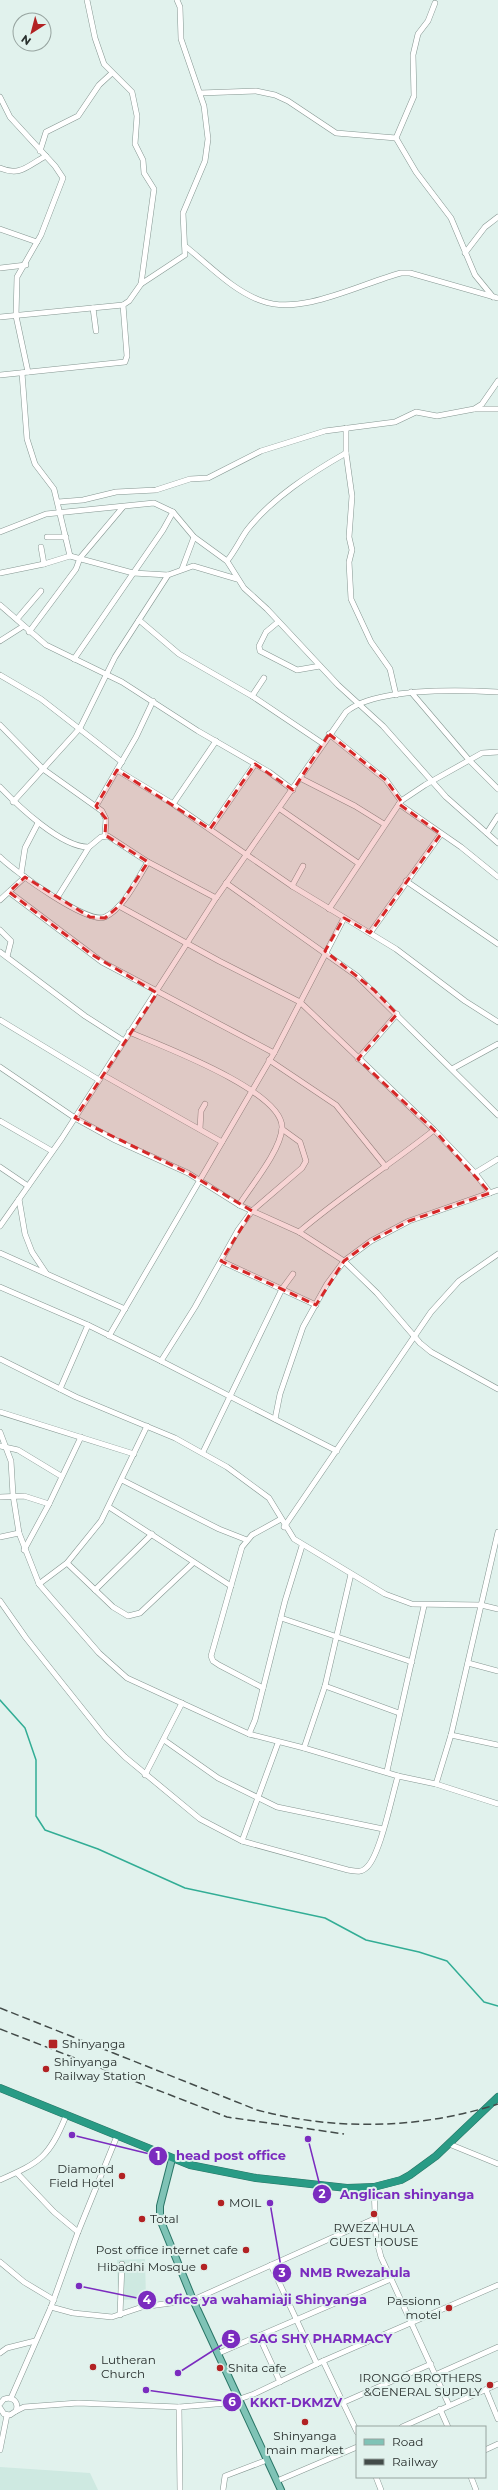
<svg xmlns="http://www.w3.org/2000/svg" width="498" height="2490" font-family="Montserrat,sans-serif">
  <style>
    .built { fill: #cee9e1 }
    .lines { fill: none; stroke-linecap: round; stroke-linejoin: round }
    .stream { stroke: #32ad95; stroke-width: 1.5 }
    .minor-casing { stroke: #859691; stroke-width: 6 }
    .major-casing { stroke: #297566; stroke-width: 8 }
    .highway-casing { stroke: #297566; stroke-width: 8 }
    .minor { stroke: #fff; stroke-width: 5 }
    .major { stroke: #7fc3b6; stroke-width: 6 }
    .highway { stroke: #299b85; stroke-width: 7 }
    .rail { stroke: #434b49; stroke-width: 1.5; stroke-dasharray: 8 4; stroke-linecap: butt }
    .marked { fill: #d62828; fill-opacity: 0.2; stroke: #d62828; stroke-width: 3; stroke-dasharray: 8 5; stroke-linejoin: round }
    .poi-dot { fill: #b22223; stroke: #e1f2ed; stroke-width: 1.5 }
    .labels { text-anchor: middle; stroke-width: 4; stroke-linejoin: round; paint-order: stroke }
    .poi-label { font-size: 12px; fill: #282f2d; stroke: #e1f2ed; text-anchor: start }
    .leader { fill: none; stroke: #7b2cbf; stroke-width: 1.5 }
    .callout-dot { fill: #7b2cbf; stroke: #e1f2ed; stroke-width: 1.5 }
    .mark-label { font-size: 12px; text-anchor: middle; font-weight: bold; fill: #fff }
    .callout-label { font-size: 13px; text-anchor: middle; font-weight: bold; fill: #7b2cbf; stroke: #e1f2ed; stroke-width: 4; stroke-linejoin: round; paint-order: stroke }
  </style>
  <rect width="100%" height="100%" fill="#e1f2ed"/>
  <g class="built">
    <path d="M145,2259L146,2299L118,2300L117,2260Z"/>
    <path d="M0,2467L90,2473L98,2490H0Z"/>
  </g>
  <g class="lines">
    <path class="stream" d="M0,1700L25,1728L36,1760V1816L45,1830L98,1849L185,1888L325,1918L366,1940L419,1952L447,1961L484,2002L498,2006"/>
    <defs>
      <g id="minor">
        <path d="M87,0L95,38L104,64L132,92L137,116L135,144L143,160L144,173L154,189L141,284"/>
        <path d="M435,3L428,21L418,34L413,55L414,96L396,138L416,172L451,218L475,275L493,297"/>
        <path d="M200,93L256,91L275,95L288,101L336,133L396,138"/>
        <path d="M0,97L10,117L55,166L63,178L41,235L17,277L16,316L28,372"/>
        <path d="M40,151L46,132L78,116L99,85L112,73"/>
        <path d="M0,168C21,177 28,165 46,156"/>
        <path d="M0,229L37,242"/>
        <path d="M185,246C209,265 233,291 262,301C302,316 362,283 401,273H410L498,298"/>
        <path d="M465,253L485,227L498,217"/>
        <path d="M0,268L26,265"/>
        <path d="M93,308L96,331"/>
        <path d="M0,317L123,305"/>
        <path d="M22,373L27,439L35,464L54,489L70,556"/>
        <path d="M0,375L125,362L127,356L123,305L129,301L141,284L185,255L183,213L205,161L208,139L204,106L181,39L180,7L177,0"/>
        <path d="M475,409H498"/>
        <path d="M346,428V453L352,496L349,537L352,550L349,562L351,599L371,642L390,669L396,695"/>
        <path d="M58,502L83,500L116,492L156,490L190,479L208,478L261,451L325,431L395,422L416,412L437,416L474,409L482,404L498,381"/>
        <path d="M0,532L46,514L154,503L173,512L194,537L227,561L244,588L267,609L338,685L383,726L446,797L498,843"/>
        <path d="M47,537H66"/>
        <path d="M41,547L44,564"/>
        <path d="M227,561C235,551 240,540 247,530C272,498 311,473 346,453"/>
        <path d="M182,569L194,537"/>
        <path d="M0,573L44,564L70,556L133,573L168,575L193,566L237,579"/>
        <path d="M0,605L46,645L122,682L198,731L269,772L293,790"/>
        <path d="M17,619L41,591"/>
        <path d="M139,620L179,654L252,696L322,743"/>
        <path d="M278,622L266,632L259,646L260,651L297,670L320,666"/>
        <path d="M29,632L76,569L80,558L123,507"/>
        <path d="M0,641L22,627"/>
        <path d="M74,659L163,530L173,512"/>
        <path d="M0,675L41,699L122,762"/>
        <path d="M411,692L469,760L498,789"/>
        <path d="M252,696L264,678"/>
        <path d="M0,725L43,769L102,811L106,819L105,835"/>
        <path d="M329,734L386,780L401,801"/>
        <path d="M117,770L173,804L292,886L396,949L465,1001L498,1022"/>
        <path d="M300,778L355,806L384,824"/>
        <path d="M0,787C18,806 62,848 89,847L101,837L108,836L148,862L216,898"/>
        <path d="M13,802L80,728L115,657L168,575"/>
        <path d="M173,804L216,741"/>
        <path d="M399,804L461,847L498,877"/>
        <path d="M96,806L136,737L153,701"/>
        <path d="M280,809L358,863"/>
        <path d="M210,829L255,764"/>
        <path d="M487,833L498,816"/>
        <path d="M0,857C14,871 88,925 105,917C124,908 137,879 148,862"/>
        <path d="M21,874L25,848L38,823"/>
        <path d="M406,881L498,944"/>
        <path d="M226,883L357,976L498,1115"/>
        <path d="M292,886L303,866"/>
        <path d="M9,892L102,962L274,1053"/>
        <path d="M57,898L89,847"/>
        <path d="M0,900L25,877"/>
        <path d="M119,906L219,961L300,1002L434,1130L475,1173L490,1193"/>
        <path d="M329,909L401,801L425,785L482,753L498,752"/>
        <path d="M0,930L11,941L7,957"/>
        <path d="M370,933L441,834"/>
        <path d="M0,952L85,1016L124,1041"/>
        <path d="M0,1020L99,1080"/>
        <path d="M129,1032C159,1045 284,1091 282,1128C281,1150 251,1186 239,1205"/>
        <path d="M358,1059L397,1014"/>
        <path d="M269,1060L336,1105L386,1167"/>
        <path d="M0,1067L75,1118L115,1140L188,1173L239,1205L299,1232L344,1261L377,1293L420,1343L431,1352L498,1389"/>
        <path d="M452,1069L498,1044"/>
        <path d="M103,1075L222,1142"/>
        <path d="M0,1121L52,1151"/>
        <path d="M200,1129L201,1111L205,1104"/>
        <path d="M0,1167L28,1186"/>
        <path d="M475,1173L498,1159"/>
        <path d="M19,1199L25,1234L32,1252L46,1273"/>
        <path d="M0,1226L62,1138L216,898L346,712C376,687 460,690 498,692"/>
        <path d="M299,1232C342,1195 390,1165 434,1130"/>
        <path d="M0,1253L125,1309"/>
        <path d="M221,1261L316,1305"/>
        <path d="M0,1287L88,1325L161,1361L337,1451"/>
        <path d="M109,1336L274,1053L344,918"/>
        <path d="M0,1359L76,1397L175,1438L227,1467L269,1498L294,1539L385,1594L412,1604L481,1605L498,1609"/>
        <path d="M161,1361L195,1307L238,1230L252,1211L302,1168L306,1161L300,1142L282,1129"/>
        <path d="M60,1389L88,1325"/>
        <path d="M0,1412L134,1454"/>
        <path d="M275,1419L280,1394L303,1327L327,1284L344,1261L371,1241L409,1221L498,1190"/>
        <path d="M0,1432L11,1461L13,1495L19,1533L39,1584L99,1653L127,1678L249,1734L304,1748L398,1776C392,1795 380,1857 366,1868C361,1873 355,1871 348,1870L242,1841L200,1819L125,1757L105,1737L26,1638L0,1601"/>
        <path d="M0,1446L18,1450L61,1476"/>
        <path d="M203,1452L282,1289L293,1274"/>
        <path d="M122,1480L219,1529L247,1540"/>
        <path d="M0,1497L24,1496L49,1504"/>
        <path d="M109,1507L231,1586"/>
        <path d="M284,1527L431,1312L459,1281L498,1254"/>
        <path d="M498,1532L451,1735L498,1745"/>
        <path d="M0,1537L19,1533"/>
        <path d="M24,1550L49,1504L81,1437"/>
        <path d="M67,1563L113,1607L128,1616L140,1613L193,1563"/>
        <path d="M39,1584L67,1563L101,1521L147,1426"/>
        <path d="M95,1590L152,1534"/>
        <path d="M281,1618L412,1662"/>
        <path d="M468,1663L498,1671"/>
        <path d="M325,1686L399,1713"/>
        <path d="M263,1688L219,1665L213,1661L211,1656L242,1547L252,1535L281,1519"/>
        <path d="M249,1734L255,1720L285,1601L302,1546"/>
        <path d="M164,1740L218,1778L277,1807L383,1829"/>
        <path d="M304,1748L325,1686L351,1574"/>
        <path d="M387,1771L424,1606"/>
        <path d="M145,1775L182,1703"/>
        <path d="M398,1776L436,1784L498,1804"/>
        <path d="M436,1784L451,1735"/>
        <path d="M242,1841L278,1743"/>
        <path d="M449,2144L498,2164"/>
        <path d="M17,2173L54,2212L78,2232"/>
        <path d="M0,2180C41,2162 49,2157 66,2116"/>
        <path d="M374,2187L376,2238L381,2257L449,2405"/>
        <path d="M0,2262L24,2282L54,2300"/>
        <path d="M271,2265L317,2364"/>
        <path d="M51,2307L73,2313L112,2317L142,2307L193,2300L374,2219"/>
        <path d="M120,2315L122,2264"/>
        <path d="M259,2336L280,2382"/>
        <path d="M0,2353L7,2348L35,2341"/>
        <path d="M219,2353L391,2279"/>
        <path d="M323,2361L357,2432"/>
        <path d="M435,2375L498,2347"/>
        <path d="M486,2390L498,2419"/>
        <path d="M11,2398L51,2307L78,2232L117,2136"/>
        <path d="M342,2403L431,2364"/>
        <path d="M0,2404L4,2399C13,2396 19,2402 16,2411L10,2415L4,2414L0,2408"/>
        <path d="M179,2407L180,2490"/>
        <path d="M440,2409L448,2427"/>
        <path d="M16,2411L24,2407L78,2403L179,2407L228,2403L254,2394L323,2361L498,2285"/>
        <path d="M402,2427L498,2384"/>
        <path d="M0,2450L7,2415"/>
        <path d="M485,2450L498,2444"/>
        <path d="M376,2477L381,2490"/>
        <path d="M471,2477L476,2490"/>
        <path d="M277,2481L357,2447"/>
        <path d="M223,2490L225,2476L267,2460"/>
      </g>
      <path id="major" d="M172,2159L160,2206V2219L193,2300L281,2490"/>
      <path id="highway" d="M0,2088L190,2165L256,2178L347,2188L374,2187L401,2180L410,2175L436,2156L498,2097"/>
    </defs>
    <use href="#minor" class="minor-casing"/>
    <use href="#major" class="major-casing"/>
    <use href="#highway" class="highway-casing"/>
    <use href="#minor" class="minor"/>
    <use href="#major" class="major"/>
    <use href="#highway" class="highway"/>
    <g class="rail">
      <path d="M0,2008L257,2110C336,2131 420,2129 498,2104"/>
      <path d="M0,2029L227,2117L344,2134"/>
    </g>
  </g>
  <path class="marked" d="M329,734L386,780L401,801L399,804L441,834L370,933L344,918L325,951L374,990L397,1014L358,1059L434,1130L490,1193L409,1221L371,1241L344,1261L316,1305L221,1261L252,1211L188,1173L75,1118L157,993L91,954L9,892L25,877L90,917L105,918L119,906L148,862L105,835L106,819L96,806L117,770L210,829L255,764L293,790Z"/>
  <g class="poi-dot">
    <rect x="48" y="2039" width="10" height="10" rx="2"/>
    <circle cx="46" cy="2069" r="4"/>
    <circle cx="122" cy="2176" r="4"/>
    <circle cx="221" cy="2203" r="4"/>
    <circle cx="374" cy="2214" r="4"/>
    <circle cx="142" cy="2219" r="4"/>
    <circle cx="246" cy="2250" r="4"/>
    <circle cx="204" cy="2267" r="4"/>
    <circle cx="449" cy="2308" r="4"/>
    <circle cx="93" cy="2367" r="4"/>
    <circle cx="220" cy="2368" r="4"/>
    <circle cx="490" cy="2385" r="4"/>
    <circle cx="305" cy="2422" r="4"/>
  </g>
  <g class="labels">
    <g class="poi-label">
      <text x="62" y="2048">Shinyanga</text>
      <text x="54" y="2066">Shinyanga<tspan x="54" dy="14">Railway Station</tspan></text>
      <text x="114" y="2173" text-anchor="end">Diamond<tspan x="114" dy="14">Field Hotel</tspan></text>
      <text x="229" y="2207">MOIL</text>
      <text x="150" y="2223">Total</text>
      <text x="374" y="2232" text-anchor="middle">RWEZAHULA<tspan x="374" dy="14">GUEST HOUSE</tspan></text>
      <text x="238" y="2254" text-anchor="end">Post office internet cafe</text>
      <text x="196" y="2271" text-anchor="end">Hibadhi Mosque</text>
      <text x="441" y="2305" text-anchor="end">Passionn<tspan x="441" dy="14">motel</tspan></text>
      <text x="101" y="2364">Lutheran<tspan x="101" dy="14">Church</tspan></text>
      <text x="228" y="2372">Shita cafe</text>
      <text x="482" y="2382" text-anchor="end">IRONGO BROTHERS<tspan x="482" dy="14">&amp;GENERAL SUPPLY</tspan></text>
      <text x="305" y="2440" text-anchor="middle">Shinyanga<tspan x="305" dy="14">main market</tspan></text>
    </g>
  </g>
  <path class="leader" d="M72 2135L158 2156M308 2139L322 2194M270 2203L282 2273M79 2286L147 2300M178 2373L231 2339M146 2390L232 2402"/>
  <g class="callout-dot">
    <circle cx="72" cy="2135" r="4"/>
    <circle cx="308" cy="2139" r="4"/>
    <circle cx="270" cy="2203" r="4"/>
    <circle cx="79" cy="2286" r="4"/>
    <circle cx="178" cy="2373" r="4"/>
    <circle cx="146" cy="2390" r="4"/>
    <circle cx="158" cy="2156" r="10"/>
    <circle cx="322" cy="2194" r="10"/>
    <circle cx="282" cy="2273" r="10"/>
    <circle cx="147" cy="2300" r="10"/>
    <circle cx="231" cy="2339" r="10"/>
    <circle cx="232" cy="2402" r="10"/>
  </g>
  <g class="mark-label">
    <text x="158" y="2160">1</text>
    <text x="322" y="2198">2</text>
    <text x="282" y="2277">3</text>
    <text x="147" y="2304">4</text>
    <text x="231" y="2343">5</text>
    <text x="232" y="2406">6</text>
  </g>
  <g class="callout-label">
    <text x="231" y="2160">head post office</text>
    <text x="407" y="2199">Anglican shinyanga</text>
    <text x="355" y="2277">NMB Rwezahula</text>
    <text x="266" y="2304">ofice ya wahamiaji Shinyanga</text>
    <text x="321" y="2343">SAG SHY PHARMACY</text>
    <text x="296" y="2407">KKKT-DKMZV</text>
  </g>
  <rect x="356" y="2426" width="130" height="52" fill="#e1f2ed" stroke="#97a4a0"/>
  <rect x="364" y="2439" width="20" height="6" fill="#7fc3b6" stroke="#97a4a0"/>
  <text x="392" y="2446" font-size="12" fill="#282f2d">Road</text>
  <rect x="364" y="2459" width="20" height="6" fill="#434b49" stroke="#97a4a0"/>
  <text x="392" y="2466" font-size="12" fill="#282f2d">Railway</text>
  <g transform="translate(32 32) rotate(216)"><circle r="19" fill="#e1f2ed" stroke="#97a4a0"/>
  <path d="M0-3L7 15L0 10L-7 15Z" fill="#b22223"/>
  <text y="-6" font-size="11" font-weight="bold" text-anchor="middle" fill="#282f2d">N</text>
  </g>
</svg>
